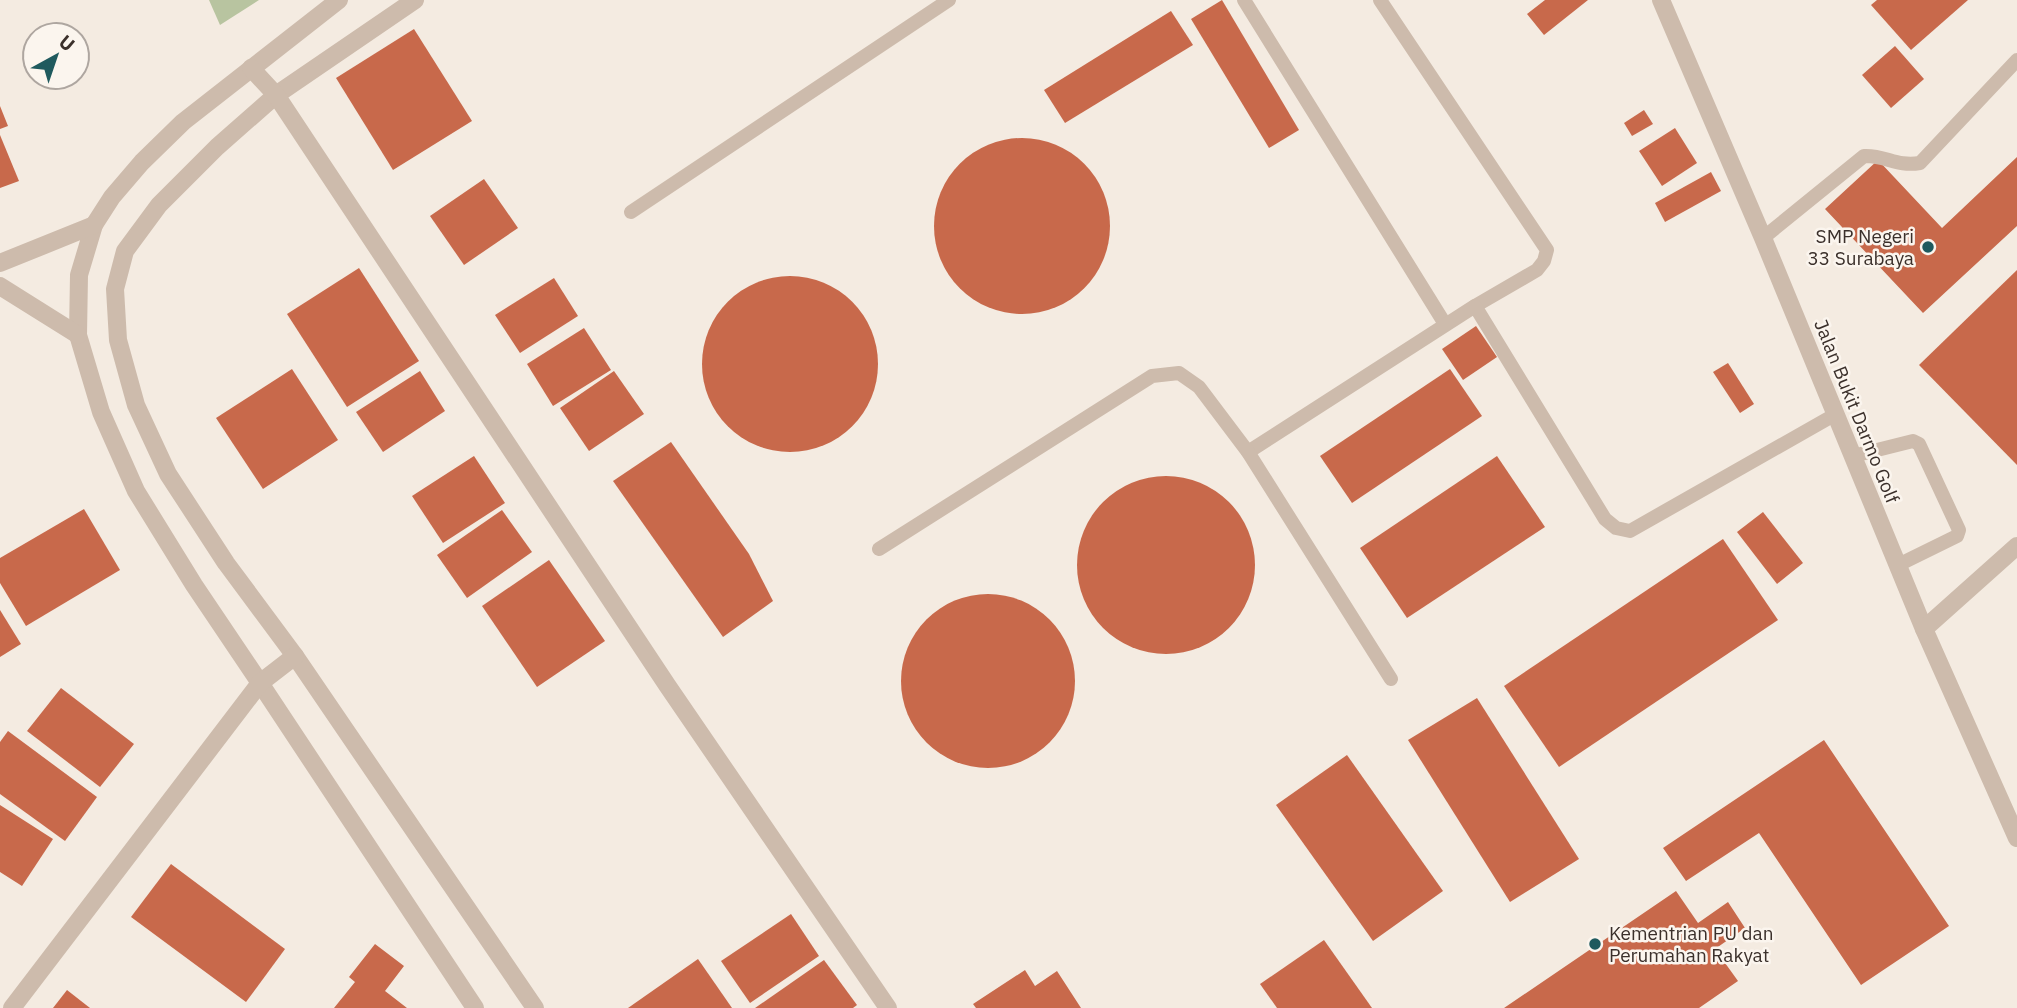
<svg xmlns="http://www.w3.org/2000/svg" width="2017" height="1008" font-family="'IBM Plex Sans',sans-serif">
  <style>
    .green { fill: #b8c4a0 }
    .building { fill: #c8694b }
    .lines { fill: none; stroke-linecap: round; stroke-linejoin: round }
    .service { stroke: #cdbbac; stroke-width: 14 }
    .minor { stroke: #cdbbac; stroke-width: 18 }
    .poi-dot { fill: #1f5a5e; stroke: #fbf5ee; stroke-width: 2.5 }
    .labels { text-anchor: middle; stroke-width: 5; stroke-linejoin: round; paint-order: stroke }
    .poi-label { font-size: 19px; fill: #3b302b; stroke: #fbf5ee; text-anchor: end }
    .street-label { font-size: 19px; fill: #3b302b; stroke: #fbf5ee }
  </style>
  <rect width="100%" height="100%" fill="#f4ebe1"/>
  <path class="green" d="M209,0H259L220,25Z"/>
  <g class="building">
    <path d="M1222,0L1299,130L1269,148L1191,19Z"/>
    <path d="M1545,0H1588L1544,35L1527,14Z"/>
    <path d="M1877,0H1968L1911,50L1871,5Z"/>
    <path d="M1171,11L1193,45L1065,123L1044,90Z"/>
    <path d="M414,29L472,121L393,170L336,78Z"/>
    <path d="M1895,46L1924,79L1891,108L1862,75Z"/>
    <path d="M0,106L8,126L0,129Z"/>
    <path d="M1644,110L1653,124L1632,136L1624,123Z"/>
    <path d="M1675,128L1697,163L1662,186L1639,151Z"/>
    <path d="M0,135L19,181L0,188Z"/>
    <circle cx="1022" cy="226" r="88"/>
    <path d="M2017,157V226L1923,313L1825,209L1878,160L1942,228Z"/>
    <path d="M1711,172L1721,191L1665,222L1655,203Z"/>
    <path d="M484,179L518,228L464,265L430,216Z"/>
    <path d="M359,268L419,361L347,407L287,314Z"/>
    <path d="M2017,270V465L1919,365Z"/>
    <circle cx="790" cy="364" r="88"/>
    <path d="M554,278L578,316L520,353L495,315Z"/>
    <path d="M1476,326L1497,357L1463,380L1442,349Z"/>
    <path d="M584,328L611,370L553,406L527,364Z"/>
    <path d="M1728,363L1754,404L1740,413L1713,372Z"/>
    <path d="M292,369L338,440L263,489L216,418Z"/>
    <path d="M1450,369L1482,416L1352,503L1320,456Z"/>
    <path d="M420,371L445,411L383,452L356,412Z"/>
    <path d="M614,371L644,414L589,451L560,408Z"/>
    <path d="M671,442L749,554L773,601L723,637L613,481Z"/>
    <path d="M474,456L505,503L443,543L412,496Z"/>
    <path d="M1497,456L1545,527L1407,618L1360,548Z"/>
    <circle cx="1166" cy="565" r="89"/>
    <path d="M84,509L120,570L26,626L0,583V558Z"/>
    <path d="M502,510L532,552L467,598L437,555Z"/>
    <path d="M1763,512L1803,563L1777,584L1737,532Z"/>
    <path d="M1723,539L1778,620L1559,767L1504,686Z"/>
    <path d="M549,560L605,641L537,687L482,606Z"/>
    <circle cx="988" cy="681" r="87"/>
    <path d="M0,610L21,644L0,657Z"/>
    <path d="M61,688L134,744L100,787L27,731Z"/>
    <path d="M1477,698L1579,859L1510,902L1408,740Z"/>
    <path d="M8,731L97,797L65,841L0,794V742Z"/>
    <path d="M1824,740L1949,926L1861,985L1759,833L1686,881L1663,848Z"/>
    <path d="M1347,755L1443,891L1373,941L1276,805Z"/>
    <path d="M0,805L53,839L22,886L0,872Z"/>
    <path d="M171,864L285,949L246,1002L131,917Z"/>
    <path d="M1676,891L1698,923L1728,902L1745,928L1715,949L1738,981L1699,1008H1504Z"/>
    <path d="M791,914L819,956L750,1003L721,961Z"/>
    <path d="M1324,940L1372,1008H1277L1260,984Z"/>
    <path d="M375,944L404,966L385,991L407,1008H334L355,982L349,977Z"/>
    <path d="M698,959L732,1008H628Z"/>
    <path d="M824,960L857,1005L853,1008H755Z"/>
    <path d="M1025,970L1035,986L1057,971L1081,1008H976L973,1004Z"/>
    <path d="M67,990L90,1008H53Z"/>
  </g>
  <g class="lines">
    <g class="service">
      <path d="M1244,0L1445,324"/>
      <path d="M1380,0L1547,250L1544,261L1537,270L1475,306"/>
      <path d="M631,212L949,0"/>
      <path d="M1763,238L1864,156C1886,155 1896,167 1920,163L2017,60"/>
      <path d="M1248,452L1475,306L1605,519L1616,528L1630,531L1836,414"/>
      <path d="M1853,456L1913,441L1919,444L1959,530L1957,536L1898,565"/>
      <path d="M879,549L1152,376L1179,373L1199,387L1248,452L1391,679"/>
    </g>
    <g class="minor">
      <path d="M339,0L183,122L142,162L112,197L94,225L79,275L78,335L101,412L136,491L194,585L260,683L475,1008"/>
      <path d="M415,0L276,95L217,147L159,205L125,251L115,289L118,340L136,405L168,474L226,563L295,656L535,1008"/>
      <path d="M1661,0L1763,238L1924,629L2017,838"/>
      <path d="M251,68L276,95L667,685L888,1008"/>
      <path d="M0,263L94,225"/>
      <path d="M0,286L78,335"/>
      <path d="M1924,629L2017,546"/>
      <path d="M12,1008L260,683L295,656"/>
    </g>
  </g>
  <g class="poi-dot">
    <circle cx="1928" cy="247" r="7"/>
    <circle cx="1595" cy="944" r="7"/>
  </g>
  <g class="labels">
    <g class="poi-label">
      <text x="1914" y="243">SMP Negeri<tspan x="1914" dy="22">33 Surabaya</tspan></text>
      <text x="1609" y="940" text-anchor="start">Kementrian PU dan<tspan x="1609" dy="22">Perumahan Rakyat</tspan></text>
    </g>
    <g class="street-label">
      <text transform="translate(1857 411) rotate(68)" y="7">Jalan Bukit Darmo Golf</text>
    </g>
  </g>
  <g transform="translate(56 56) rotate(40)"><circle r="33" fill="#fbf5ee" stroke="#aea6a0" stroke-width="2"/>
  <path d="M0-5L12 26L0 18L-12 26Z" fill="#1f5a5e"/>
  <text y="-10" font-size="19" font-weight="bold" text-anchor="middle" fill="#3b302b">U</text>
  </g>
</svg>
